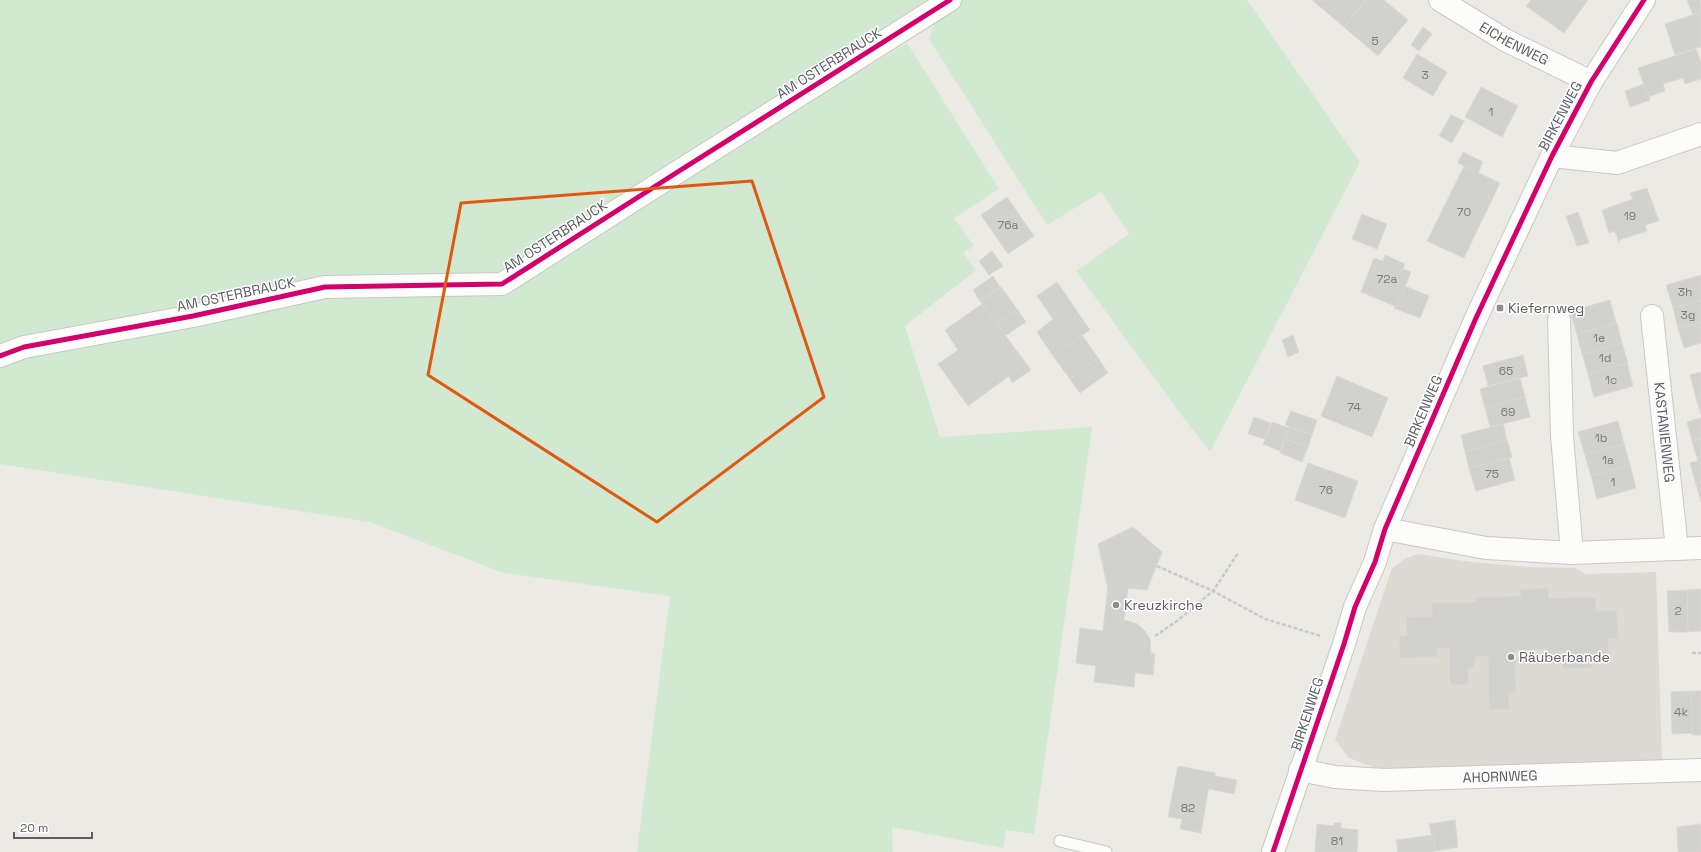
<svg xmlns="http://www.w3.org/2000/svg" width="1701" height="852" font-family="'Space Grotesk',sans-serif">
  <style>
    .education { fill: #dcdad2 }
    .green { fill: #d1e9d1 }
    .building { fill: #d1d1cd; stroke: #dad9d4 }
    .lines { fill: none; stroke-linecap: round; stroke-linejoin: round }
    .lane-casing { stroke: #c7c8c7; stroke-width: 13 }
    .street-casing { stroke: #c7c8c7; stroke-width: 24 }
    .path { stroke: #c7ccca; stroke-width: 2.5; stroke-dasharray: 4 2; stroke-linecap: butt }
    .lane { stroke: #fcfcfb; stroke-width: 11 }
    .street { stroke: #fcfcfb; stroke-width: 22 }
    .cycleway-casing { stroke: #fff; stroke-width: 8 }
    .cycleway { stroke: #d6006c; stroke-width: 5 }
    .marked { fill: none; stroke: #e15910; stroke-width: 3; stroke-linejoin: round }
    .poi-dot { fill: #8d8e91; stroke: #fff; stroke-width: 1.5 }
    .labels { text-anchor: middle; stroke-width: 3; stroke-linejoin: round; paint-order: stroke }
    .number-label { font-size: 12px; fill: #797b7f }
    .street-label { font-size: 14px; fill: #5a5d64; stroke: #fff }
    .poi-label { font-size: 14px; fill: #5a5d64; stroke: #fff; text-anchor: start }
  </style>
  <rect width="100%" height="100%" fill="#ebeae4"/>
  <path class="education" d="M1418,554L1471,562L1528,567L1575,568L1586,574L1656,572L1662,760L1571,762L1442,770L1383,771L1349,758L1335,740L1392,568L1405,559Z"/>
  <g class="green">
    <path d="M0,0H934L509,280L907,43L999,189L954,218L974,246L963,253L976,270L905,326L940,437L1092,427L1034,834L1006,830L1003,848L892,827L893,852H637L670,596L504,573L370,522L0,464Z"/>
    <path d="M963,0H1247L1360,162L1210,452L1183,417L1076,271L1129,234L1101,192L1047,225L929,39L937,16Z"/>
  </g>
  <g class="building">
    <path d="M1312,0H1366L1344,27Z"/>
    <path d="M1366,0H1384L1408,20L1378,56L1344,27Z"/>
    <path d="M1531,0H1588L1564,33L1526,6Z"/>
    <path d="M1687,0H1700L1701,12L1693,15Z"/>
    <path d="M1701,12V47L1675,55L1665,24Z"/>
    <path d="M1423,27L1432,34L1419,51L1411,45Z"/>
    <path d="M1696,49L1701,63V79L1685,84L1683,78L1663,84L1665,91L1648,97L1638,68Z"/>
    <path d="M1417,54L1447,72L1433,96L1403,78Z"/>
    <path d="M1644,84L1650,100L1630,107L1625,91Z"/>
    <path d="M1481,87L1518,106L1502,137L1465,117Z"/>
    <path d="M1451,115L1464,121L1452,143L1439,136Z"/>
    <path d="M1463,152L1483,162L1478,173L1458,163Z"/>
    <path d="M1464,166L1500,183L1464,258L1427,241Z"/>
    <path d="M1647,188L1659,221L1645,225L1647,231L1619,240V243L1615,231L1609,233L1602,210L1633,199L1630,193Z"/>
    <path d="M1007,197L1034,236L1008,254L981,215Z"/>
    <path d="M1578,212L1589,243L1577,246L1566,216Z"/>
    <path d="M1362,214L1387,224L1377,249L1352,239Z"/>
    <path d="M992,251L1003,266L989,275L979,261Z"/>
    <path d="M1385,255L1405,264L1403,269L1411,272L1397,307L1361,292L1374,258L1383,261Z"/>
    <path d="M1701,275V300L1673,308L1666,285Z"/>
    <path d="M993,276L1000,287L980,301L973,290Z"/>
    <path d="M1057,282L1090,330L1053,356L1037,332L1053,319L1037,296Z"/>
    <path d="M1405,286L1429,296L1420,318L1394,308L1395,306L1397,307Z"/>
    <path d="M1001,287L1017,309L997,324L980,301Z"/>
    <path d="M1610,300L1616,323L1577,334L1570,311Z"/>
    <path d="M1701,300V322L1678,328L1673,308Z"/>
    <path d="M982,304L1031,370L1012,383L1009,376L968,406L938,364L958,350L945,330Z"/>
    <path d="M1017,309L1026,322L1005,336L997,324Z"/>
    <path d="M1701,322V343L1684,348L1678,328Z"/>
    <path d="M1617,323L1622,343L1582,354L1577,334Z"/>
    <path d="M1082,335L1098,358L1070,379L1053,356Z"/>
    <path d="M1293,335L1299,352L1288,357L1282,340Z"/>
    <path d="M1622,343L1628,363L1588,374L1582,354Z"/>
    <path d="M1523,355L1528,376L1488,386L1483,366Z"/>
    <path d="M1098,358L1108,373L1080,393L1070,379Z"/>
    <path d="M1627,363L1633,386L1594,397L1588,374Z"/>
    <path d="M1701,372V396L1696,398L1690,375Z"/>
    <path d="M1337,376L1388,398L1372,437L1321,416Z"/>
    <path d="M1520,378L1525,397L1485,408L1480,389Z"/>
    <path d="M1701,396V415L1696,398Z"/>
    <path d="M1525,397L1530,417L1490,427L1485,408Z"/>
    <path d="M1291,411L1317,420L1312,435L1285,425Z"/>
    <path d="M1254,417L1271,423L1265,439L1248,434Z"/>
    <path d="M1701,418V439L1692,441L1687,422Z"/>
    <path d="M1618,421L1624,444L1585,455L1578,432Z"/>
    <path d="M1272,422L1289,428L1280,451L1263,444Z"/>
    <path d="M1503,424L1507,440L1465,452L1461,435Z"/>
    <path d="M1289,427L1312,435L1308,447L1285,439Z"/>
    <path d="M1285,439L1308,447L1302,462L1280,453Z"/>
    <path d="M1701,439V460L1698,461L1692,441Z"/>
    <path d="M1507,440L1512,457L1469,468L1465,452Z"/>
    <path d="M1624,444L1630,465L1591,476L1585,455Z"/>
    <path d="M1509,458L1515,480L1476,491L1469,468Z"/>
    <path d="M1701,460V483L1696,484L1690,463Z"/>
    <path d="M1308,463L1358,481L1345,518L1295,500Z"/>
    <path d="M1630,465L1636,488L1597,499L1591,476Z"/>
    <path d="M1701,483V502L1696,484Z"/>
    <path d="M1133,527L1162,552L1147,590L1128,588L1124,620L1138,624L1145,631L1150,639L1151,654H1155L1153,675L1135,673L1134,687L1094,682L1096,666L1076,663L1080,628L1103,631L1108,585H1107L1098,544Z"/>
    <path d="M1549,588V598L1596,597V611L1617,610L1618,639H1608L1609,658L1592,659V668L1562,669V664H1546V649L1515,651L1516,693H1509V709L1489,710L1488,656L1475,657V668H1468L1469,685H1450L1449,648L1437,649L1438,657L1400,658L1399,636H1407L1406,617L1432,616V603L1476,602V597L1521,596L1520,589Z"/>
    <path d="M1701,589V631L1688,632L1687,590Z"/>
    <path d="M1687,590L1688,632H1669L1667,591Z"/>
    <path d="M1691,691H1701V735H1692Z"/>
    <path d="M1691,691L1692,733L1672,734L1671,692Z"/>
    <path d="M1178,766L1215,773V776L1237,780L1234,794L1209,789L1208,791L1201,833L1180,829L1182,819L1168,817Z"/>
    <path d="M1455,820L1458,847L1435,851L1429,824Z"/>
    <path d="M1334,823H1341V828L1358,830L1357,852H1315L1317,824L1334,826Z"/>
    <path d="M1701,824V852H1678L1677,827Z"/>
    <path d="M1433,835L1435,852H1398L1396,840Z"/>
  </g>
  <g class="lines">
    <defs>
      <path id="lane" d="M1060,841L1106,852"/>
      <g id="street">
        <path id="s1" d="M1440,0L1505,40L1591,82"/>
        <path d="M1552,156L1617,163L1701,134"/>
        <path id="s2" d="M1652,316L1677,549"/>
        <path d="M1559,319L1562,436L1572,553"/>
        <path d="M0,356L24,347L193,316L325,287L502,284L676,173L950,0"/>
        <path d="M1385,529L1486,548L1572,553L1701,548"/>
        <path id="s3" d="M1300,770L1335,777L1384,780L1701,770"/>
        <path d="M1273,852L1344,644L1355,607L1375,562L1385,529L1476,318L1552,156L1591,82L1644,0"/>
      </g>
    </defs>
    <use href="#lane" class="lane-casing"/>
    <use href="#street" class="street-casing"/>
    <g class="path">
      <path d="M1157,566L1213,591L1265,619L1321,636"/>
      <path d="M1155,636L1177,621L1213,591L1238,553"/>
      <path d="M1692,653H1701"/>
    </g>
    <use href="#lane" class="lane"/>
    <use href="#street" class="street"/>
    <defs>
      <g id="cycleway">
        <path d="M0,356L24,347L193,316L325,287L502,284L676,173L950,0"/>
        <path d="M1273,852L1344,644L1355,607L1375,562L1385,529L1476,318L1552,156L1591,82L1644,0"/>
      </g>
    </defs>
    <use href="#cycleway" class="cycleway-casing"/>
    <use href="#cycleway" class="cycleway"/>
  </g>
  <path class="marked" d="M752,181L824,397L657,522L428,375L461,203Z"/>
  <g class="poi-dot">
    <rect x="1496" y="304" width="8" height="8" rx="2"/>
    <circle cx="1116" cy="605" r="4"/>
    <circle cx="1511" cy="657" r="4"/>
  </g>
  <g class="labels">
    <g class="number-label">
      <text x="1375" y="45">5</text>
      <text x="1425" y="79">3</text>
      <text x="1491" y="116">1</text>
      <text x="1464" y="216">70</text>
      <text x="1630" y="220">19</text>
      <text x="1008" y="229">76a</text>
      <text x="1387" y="283">72a</text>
      <text x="1685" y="296">3h</text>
      <text x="1688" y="319">3g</text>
      <text x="1599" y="342">1e</text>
      <text x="1605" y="362">1d</text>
      <text x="1506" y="375">65</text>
      <text x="1611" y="384">1c</text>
      <text x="1354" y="411">74</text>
      <text x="1508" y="416">69</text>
      <text x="1601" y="442">1b</text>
      <text x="1608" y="464">1a</text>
      <text x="1492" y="478">75</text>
      <text x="1613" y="486">1</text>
      <text x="1326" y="494">76</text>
      <text x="1678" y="615">2</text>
      <text x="1681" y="716">4k</text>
      <text x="1188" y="812">82</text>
      <text x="1337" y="845">81</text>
    </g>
    <g class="street-label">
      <text dy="5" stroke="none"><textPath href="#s1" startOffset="86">EICHENWEG</textPath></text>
      <text transform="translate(829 63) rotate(-32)" y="5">AM OSTERBRAUCK</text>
      <text transform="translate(1560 116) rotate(-62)" y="5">BIRKENWEG</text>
      <text transform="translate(555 236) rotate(-33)" y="5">AM OSTERBRAUCK</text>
      <text transform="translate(236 294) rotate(-12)" y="5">AM OSTERBRAUCK</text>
      <text transform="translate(1423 411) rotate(-67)" y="5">BIRKENWEG</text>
      <text dy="5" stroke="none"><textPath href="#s2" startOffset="117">KASTANIENWEG</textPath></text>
      <text transform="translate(1307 714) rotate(-72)" y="5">BIRKENWEG</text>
      <text dy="5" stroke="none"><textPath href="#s3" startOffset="201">AHORNWEG</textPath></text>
    </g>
    <g class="poi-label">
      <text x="1508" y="313">Kiefernweg</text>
      <text x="1124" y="610">Kreuzkirche</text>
      <text x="1519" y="662">Räuberbande</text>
    </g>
  </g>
  <path d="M14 832v6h78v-6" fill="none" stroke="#5a5d64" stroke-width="2"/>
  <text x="20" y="832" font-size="12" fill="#5a5d64" stroke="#ffffff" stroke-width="3" paint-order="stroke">20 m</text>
</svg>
